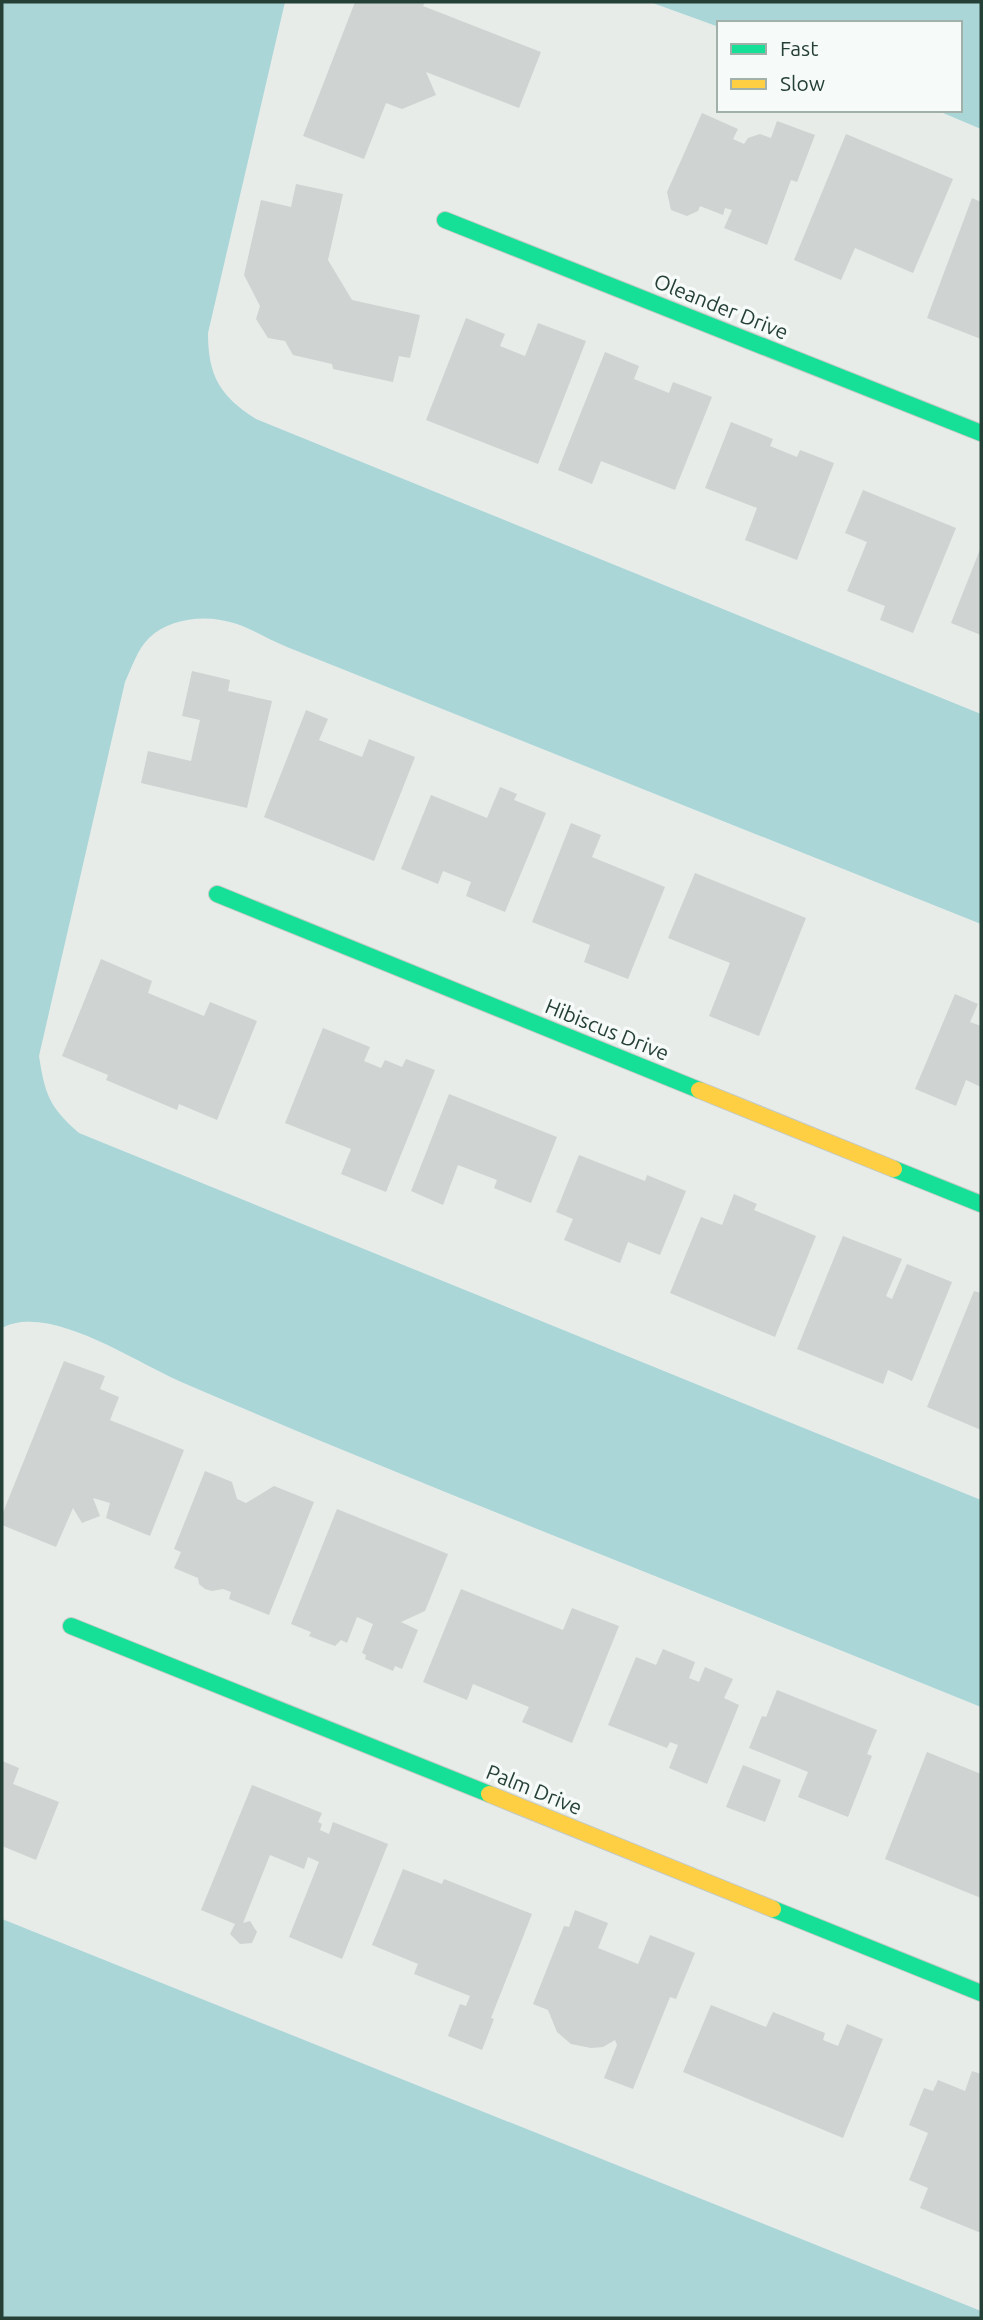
<svg xmlns="http://www.w3.org/2000/svg" width="983" height="2320" font-family="Ubuntu,sans-serif">
  <style>
    .water { fill: #aad6d8 }
    .building { fill: #cfd3d1 }
    .lines { fill: none; stroke-linecap: round; stroke-linejoin: round }
    .fast-casing { stroke: #c3c9c6; stroke-width: 18 }
    .slow-casing { stroke: #c3c9c6; stroke-width: 18 }
    .fast { stroke: #16e098; stroke-width: 16 }
    .slow { stroke: #ffcf43; stroke-width: 16 }
    .labels { text-anchor: middle; stroke-width: 7; stroke-linejoin: round; paint-order: stroke }
    .street-label { font-size: 21px; fill: #254036; stroke: #f6faf8 }
  </style>
  <rect width="100%" height="100%" fill="#e7ece9"/>
  <g class="water">
    <path d="M2,2H285L208,333C208,376 220,396 256,419L981,714V924L287,647C270,640 254,630 237,624C208,614 171,617 149,638C137,650 132,667 125,682L39,1056C45,1094 49,1107 79,1133L981,1500V1707C714,1598 444,1495 179,1381C133,1361 49,1303 2,1328Z"/>
    <path d="M650,2H981V129L936,110H960V23H719V27Z"/>
    <path d="M2,1919L981,2311V2318H2Z"/>
  </g>
  <g class="building">
    <path d="M355,2H425L423,6L541,52L519,108L426,72L436,95L402,109L386,103L364,159L303,136Z"/>
    <path d="M702,113L738,129L733,139L744,144L748,138L760,134L771,138L777,121L815,135L797,182L791,180L767,245L724,228L732,210L725,208L723,215L700,206L698,211L687,216L671,210L667,192Z"/>
    <path d="M846,134L953,179L913,273L855,248L841,280L794,260Z"/>
    <path d="M296,184L343,194L328,260L352,300L420,315L410,358L399,356L393,382L333,369L332,364L293,355L285,341L268,338L256,319L260,306L244,275L261,200L291,207Z"/>
    <path d="M972,198L981,202V339L927,318Z"/>
    <path d="M466,318L505,334L500,346L525,356L538,323L586,341L538,464L426,420Z"/>
    <path d="M605,352L639,366L634,379L669,393L673,382L712,397L675,490L601,461L592,484L558,470Z"/>
    <path d="M731,422L773,439L770,446L797,457L800,450L834,463L797,560L745,540L757,508L705,488Z"/>
    <path d="M863,490L956,528L913,633L880,620L885,606L847,591L867,542L845,533Z"/>
    <path d="M981,547V635L951,623Z"/>
    <path d="M192,671L230,680L228,691L272,701L247,808L141,783L148,751L191,761L200,720L182,716Z"/>
    <path d="M306,710L328,719L319,740L362,757L369,739L415,757L374,861L264,817Z"/>
    <path d="M500,787L517,794L514,800L546,813L505,912L466,896L471,882L443,871L438,884L401,869L431,795L487,818Z"/>
    <path d="M571,823L601,835L592,857L665,887L628,979L584,962L590,945L532,922Z"/>
    <path d="M695,873L806,918L759,1036L709,1016L730,963L668,938Z"/>
    <path d="M101,959L152,981L148,993L204,1016L210,1002L257,1021L217,1120L179,1104L177,1110L106,1080L108,1075L62,1056Z"/>
    <path d="M955,994L978,1004L970,1022L981,1026V1087L966,1080L956,1106L915,1089Z"/>
    <path d="M323,1028L370,1047L364,1061L381,1068L385,1060L402,1067L406,1059L435,1070L386,1192L341,1174L351,1149L285,1123Z"/>
    <path d="M449,1094L557,1137L531,1203L494,1188L497,1180L458,1165L443,1205L411,1191Z"/>
    <path d="M579,1155L645,1181L647,1175L686,1191L660,1255L628,1242L620,1263L564,1240L573,1219L556,1212Z"/>
    <path d="M734,1194L757,1204L754,1210L816,1236L775,1337L670,1293L701,1217L722,1225Z"/>
    <path d="M843,1236L902,1259L886,1296L892,1299L907,1264L952,1282L912,1381L888,1370L883,1384L797,1349Z"/>
    <path d="M974,1291L981,1293V1430L927,1407Z"/>
    <path d="M64,1361L105,1376L100,1389L119,1397L110,1420L184,1450L150,1536L106,1518L110,1503L93,1498L100,1516L82,1523L73,1508L56,1547L2,1525V1515Z"/>
    <path d="M205,1471L232,1482L237,1499L246,1503L274,1486L314,1502L269,1615L229,1599L231,1592L223,1589L212,1591L205,1589L199,1584L198,1578L174,1568L181,1552L174,1549Z"/>
    <path d="M337,1509L448,1554L425,1611L401,1622L418,1630L402,1669L395,1666L393,1671L365,1659L366,1655L362,1653L373,1624L357,1617L347,1643L341,1640L335,1646L309,1636L311,1632L291,1624Z"/>
    <path d="M461,1589L563,1630L572,1608L619,1626L572,1743L522,1722L529,1707L473,1684L467,1700L423,1682Z"/>
    <path d="M663,1649L695,1662L689,1678L699,1682L705,1667L733,1679L724,1698L739,1705L707,1784L669,1768L678,1745L670,1742L667,1748L608,1725L636,1657L656,1665Z"/>
    <path d="M777,1690L877,1730L867,1754L872,1756L848,1817L798,1797L808,1772L749,1748L762,1716L766,1717Z"/>
    <path d="M927,1752L981,1774V1898L885,1859Z"/>
    <path d="M2,1761L19,1768L13,1784L59,1802L36,1860L2,1846Z"/>
    <path d="M743,1765L781,1780L765,1822L726,1807Z"/>
    <path d="M252,1785L322,1813L318,1822L322,1824L320,1830L329,1834L333,1822L388,1844L342,1959L289,1937L319,1862L308,1857L304,1869L270,1855L243,1923L250,1921L257,1932L252,1943L240,1944L230,1934L235,1924L201,1910Z"/>
    <path d="M403,1869L442,1884L444,1879L532,1914L491,2018L494,2019L482,2050L448,2036L460,2004L466,2006L470,1996L414,1974L418,1964L372,1945Z"/>
    <path d="M575,1910L608,1923L598,1948L638,1964L650,1935L695,1953L676,1999L670,1997L633,2089L604,2078L617,2045L615,2040L603,2047L591,2048L571,2044L557,2032L548,2010L533,2004L564,1926L569,1927Z"/>
    <path d="M711,2005L766,2027L773,2012L825,2033L823,2040L838,2046L847,2024L883,2039L843,2138L683,2072Z"/>
    <path d="M972,2071L981,2074V2233L920,2208L928,2188L909,2180L928,2133L909,2125L924,2088L933,2091L938,2080L965,2091Z"/>
  </g>
  <g class="lines">
    <defs>
      <g id="fast">
        <path d="M445,220L981,433"/>
        <path d="M217,894L699,1090"/>
        <path d="M894,1169L981,1204"/>
        <path d="M71,1626L489,1794"/>
        <path d="M773,1909L981,1993"/>
      </g>
      <g id="slow">
        <path d="M699,1090L894,1169"/>
        <path d="M489,1794L773,1909"/>
      </g>
    </defs>
    <use href="#fast" class="fast-casing"/>
    <use href="#slow" class="slow-casing"/>
    <use href="#fast" class="fast"/>
    <use href="#slow" class="slow"/>
  </g>
  <g class="labels">
    <g class="street-label">
      <text transform="translate(721 307) rotate(22)" y="7">Oleander Drive</text>
      <text transform="translate(607 1030) rotate(22)" y="7">Hibiscus Drive</text>
      <text transform="translate(534 1790) rotate(22)" y="7">Palm Drive</text>
    </g>
  </g>
  <rect width="983" height="2320" fill="none" stroke="#254036" stroke-width="7"/>
  <rect x="717" y="21" width="245" height="91" fill="#f6faf8" stroke="#a2b0aa" stroke-width="2"/>
  <rect x="731" y="44" width="35" height="10" fill="#16e098" stroke="#a2b0aa" stroke-width="2"/>
  <text x="780" y="56" font-size="21" fill="#254036">Fast</text>
  <rect x="731" y="79" width="35" height="10" fill="#ffcf43" stroke="#a2b0aa" stroke-width="2"/>
  <text x="780" y="91" font-size="21" fill="#254036">Slow</text>
</svg>
